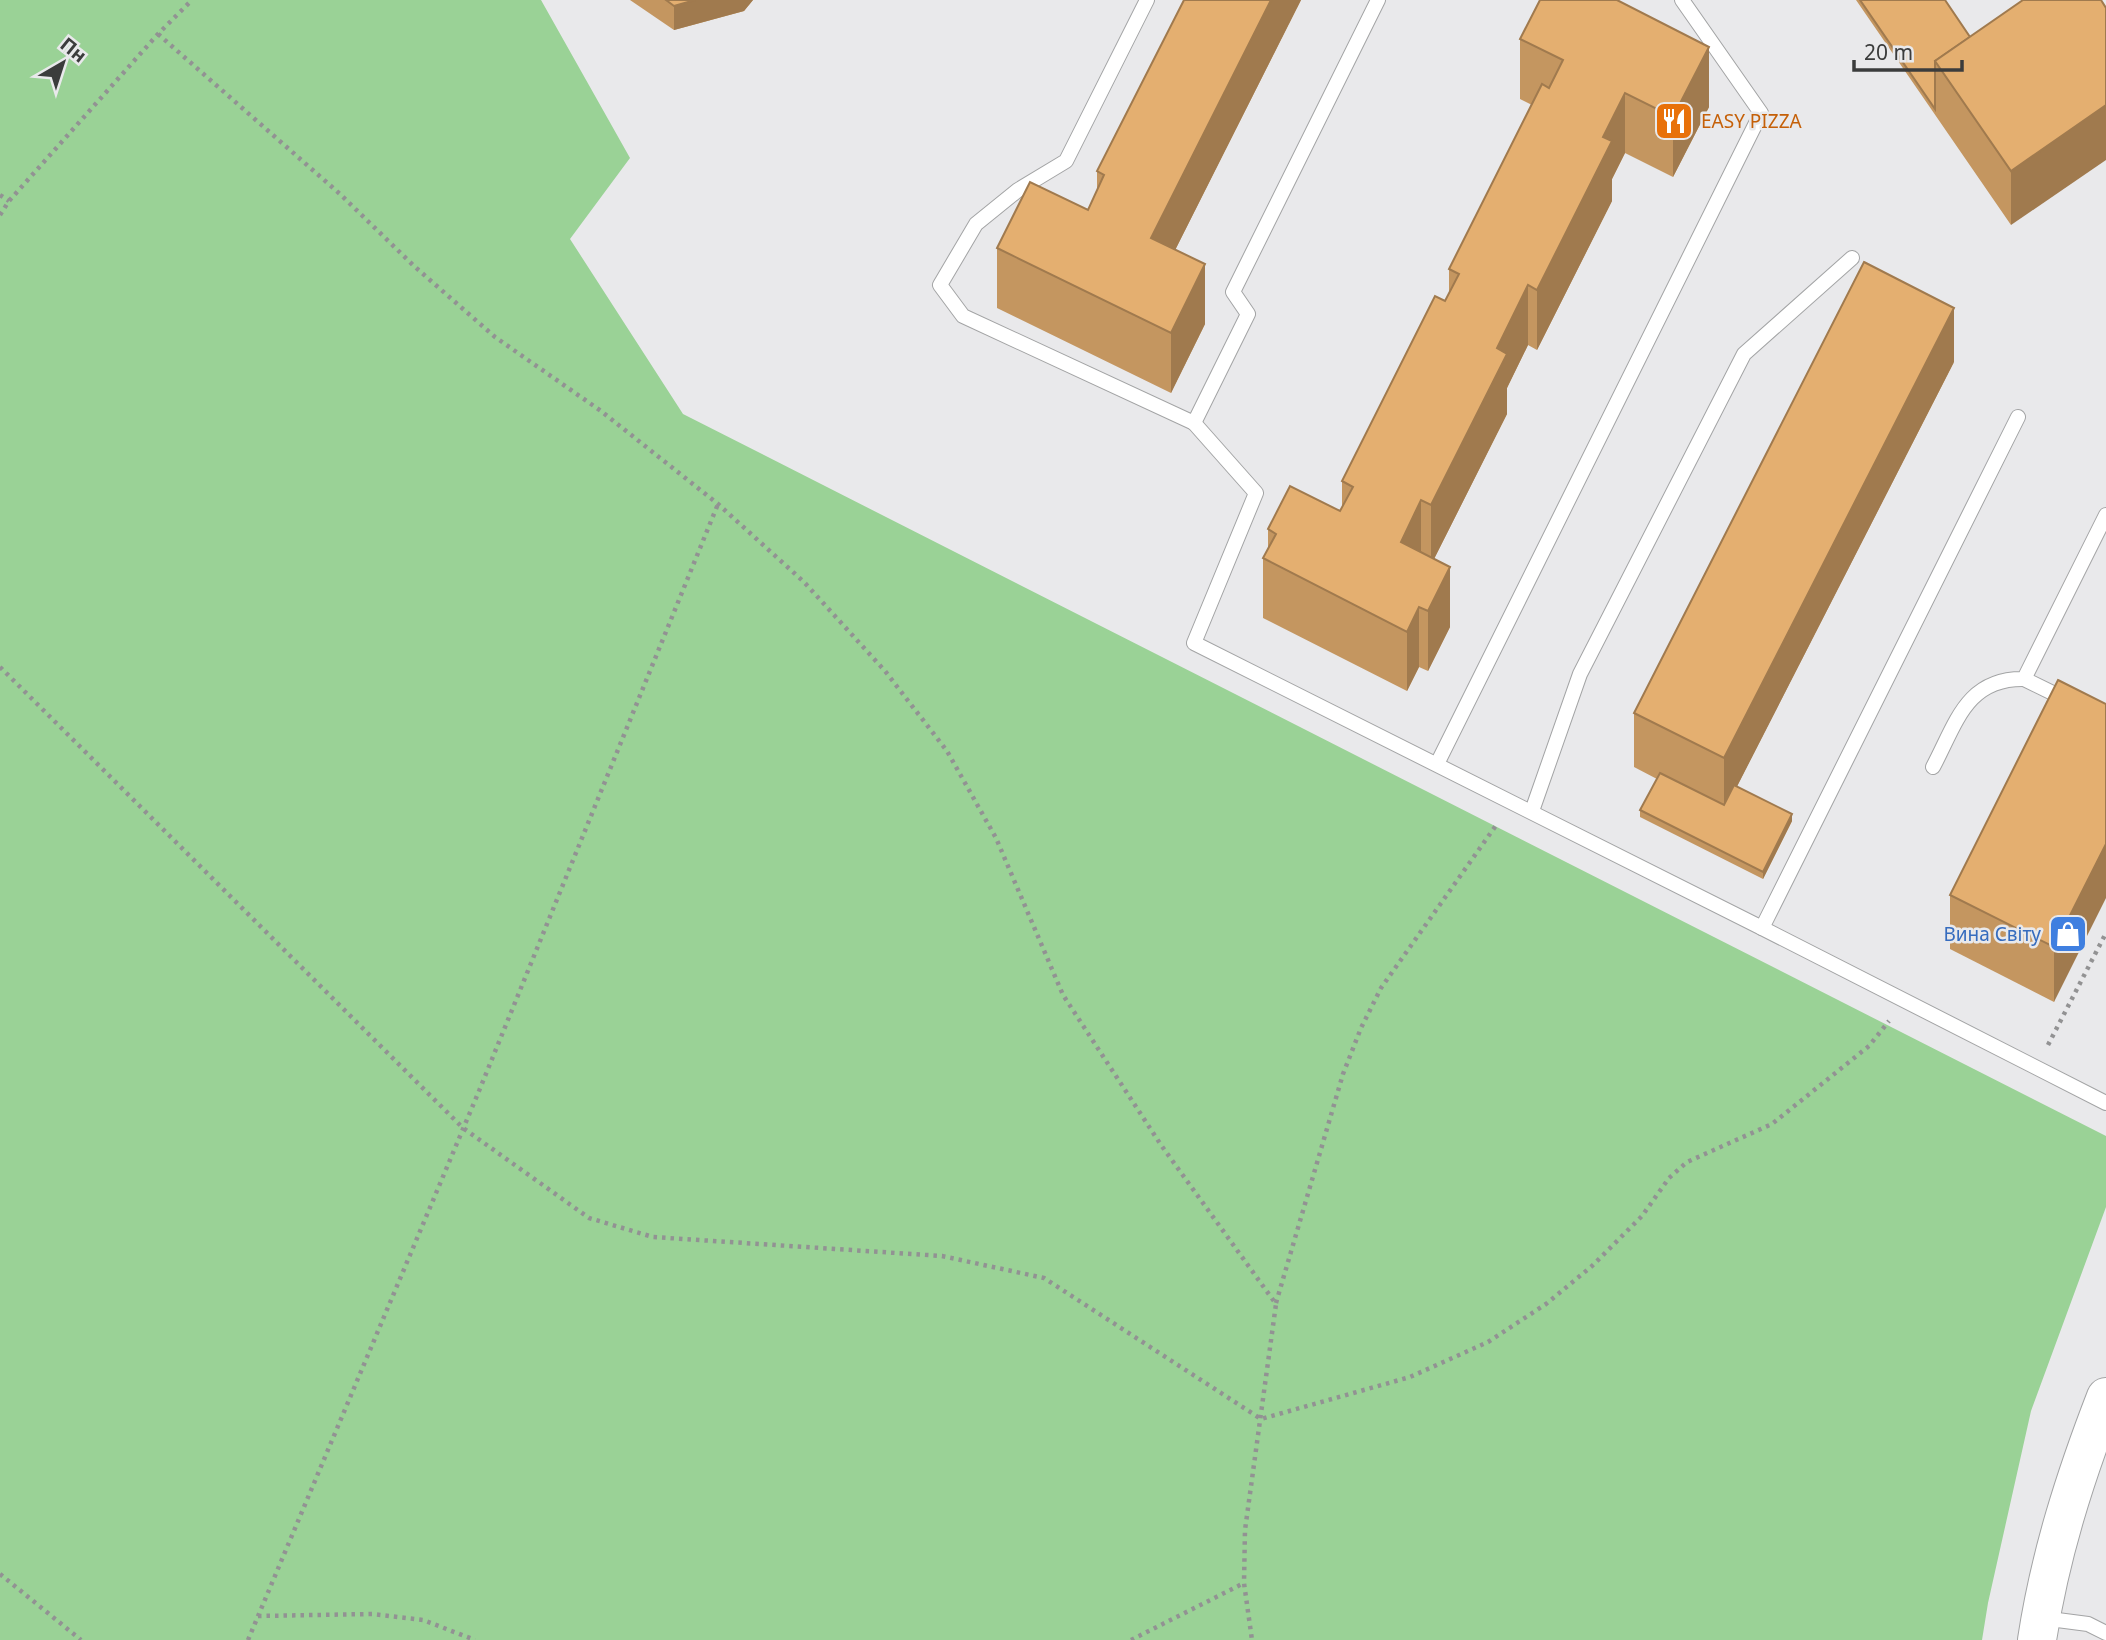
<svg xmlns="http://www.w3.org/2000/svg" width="2106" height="1640" font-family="'Noto Sans',sans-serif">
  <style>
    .green { fill: #9ad296 }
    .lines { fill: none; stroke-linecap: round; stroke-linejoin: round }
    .service-casing { stroke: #a3a4a5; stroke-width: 16 }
    .secondary-casing { stroke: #a3a4a5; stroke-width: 40 }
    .path { stroke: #929293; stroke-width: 4.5; stroke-dasharray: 3.5 5; stroke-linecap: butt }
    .service { stroke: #fff; stroke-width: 14 }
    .secondary { stroke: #fff; stroke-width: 38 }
    .wall { fill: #c49660 }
    .shaded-wall { fill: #a07a4e }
    .building { fill: #e4af70; stroke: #a07a4e; stroke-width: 2 }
    .labels { text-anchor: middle; stroke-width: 5; stroke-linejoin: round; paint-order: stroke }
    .food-label { font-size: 19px; fill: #c56008; stroke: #e9e9eb; text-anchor: start }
    .shop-label { font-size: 19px; fill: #366cbe; stroke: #e9e9eb; text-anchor: end }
  </style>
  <rect width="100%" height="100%" fill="#e9e9eb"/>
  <path class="green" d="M0,0H541L630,158L570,239L683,414L2106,1136V1207L2031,1411L1988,1603L1982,1640H0Z"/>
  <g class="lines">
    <defs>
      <g id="service">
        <path d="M1147,0L1066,161L1018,190L976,224L940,285L963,316L1194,423L1248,314L1233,292L1378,0"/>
        <path d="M1194,423L1256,493L1194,643L1762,928L2018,417"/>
        <path d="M2024,679L2067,700"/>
        <path d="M1437,764L1761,113L1682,0"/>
        <path d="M1933,767C1956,724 1966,678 2024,679L2106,515"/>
        <path d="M1532,811L1580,674L1744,354L1852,258"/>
        <path d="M1762,928L2106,1103"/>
        <path d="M2042,1618L2088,1624L2106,1633"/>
      </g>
      <path id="secondary" d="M2037,1640C2050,1555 2075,1477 2106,1397"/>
    </defs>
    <use href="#service" class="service-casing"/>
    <use href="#secondary" class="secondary-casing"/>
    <g class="path">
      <path d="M158,34L340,194L414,266L495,337L601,411L718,504L804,582L885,671L947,751L996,838L1063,995L1161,1145L1276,1304L1245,1530L1244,1583L1252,1640"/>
      <path d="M0,195L9,201"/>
      <path d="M0,215L9,201L158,34L192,0"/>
      <path d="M0,667L463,1128L589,1218L653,1237L942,1256L1044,1278L1261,1419L1410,1377L1488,1342L1546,1304L1592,1266L1642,1216L1669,1178L1687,1162L1772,1124L1869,1046L1889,1021"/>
      <path d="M2048,1045L2106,933"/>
      <path d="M1276,1303L1343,1074L1361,1028L1381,988L1497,824"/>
      <path d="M0,1574L81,1640"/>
      <path d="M258,1616L372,1614L423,1620L475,1640"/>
      <path d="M248,1640L479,1091L718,504"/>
      <path d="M1131,1640L1244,1583"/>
    </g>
    <use href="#service" class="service"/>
    <use href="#secondary" class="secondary"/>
  </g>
  <g class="wall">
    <path d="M630,0H753L744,11L674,30Z"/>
    <path d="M1184,0H1301L1175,250L1205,324L1171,393L997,308V248L1088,210L1097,190V171Z"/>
    <path d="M1856,0H1945L1970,37L2023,0L2011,225Z"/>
    <path d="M1520,39L1709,107L1673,177L1625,153L1612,179V201L1537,350L1528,345L1507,388V414L1434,559L1450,627L1428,671L1419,667L1407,691L1263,618V558L1268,550V529L1340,511L1342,509V481L1449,294V269L1532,105L1520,99Z"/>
    <path d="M1954,362L1737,786L1792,821L1763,879L1640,817V810L1657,779L1634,767V713Z"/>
    <path d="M2106,704L2054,1002L1950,949V895Z"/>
  </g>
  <g class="shaded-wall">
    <path d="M695,0H753L744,11L674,30V6Z"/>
    <path d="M1271,0H1301L1151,298V238Z"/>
    <path d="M1709,47V107L1673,177V117Z"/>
    <path d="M1625,93V153L1612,179V201L1537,350V290L1603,137Z"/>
    <path d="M2106,105V160L2011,225V171Z"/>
    <path d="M1205,264V324L1171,393V333Z"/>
    <path d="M1528,285V345L1507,388V414L1431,565V505L1497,348Z"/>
    <path d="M1954,308V362L1724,812V758Z"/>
    <path d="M1421,500V560L1401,542Z"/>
    <path d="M1450,567V627L1428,671V611Z"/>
    <path d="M1419,607V667L1407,691V632Z"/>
    <path d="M1792,814V821L1763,879V872Z"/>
    <path d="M2106,844V898L2054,1002V947Z"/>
  </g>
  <g class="building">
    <path d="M666,0H695L674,6Z"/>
    <path d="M1184,0H1271L1151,238L1205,264L1171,333L997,248L1030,182L1088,210L1104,175L1097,171Z"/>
    <path d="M1540,0H1617L1709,47L1673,117L1625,93L1603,137L1612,141L1537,290L1528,285L1497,348L1507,354L1431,505L1421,500L1401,542L1450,567L1428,611L1419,607L1407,632L1263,558L1276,534L1268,529L1290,486L1340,511L1353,487L1342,481L1435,296L1445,301L1459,274L1449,269L1542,84L1549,88L1563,60L1520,39Z"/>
    <path d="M1860,0H1945L1970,37L1935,61V109Z"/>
    <path d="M2023,0H2101L2106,8V105L2011,171L1935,61Z"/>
    <path d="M1864,262L1954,308L1724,758L1634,713Z"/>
    <path d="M2058,680L2106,704V844L2054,947L1950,895Z"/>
    <path d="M1660,773L1724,805L1734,785L1792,814L1763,872L1640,810Z"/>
  </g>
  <defs>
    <symbol id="restaurant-square" viewBox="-11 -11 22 22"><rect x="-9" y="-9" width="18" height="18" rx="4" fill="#e8710a" stroke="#e9e9eb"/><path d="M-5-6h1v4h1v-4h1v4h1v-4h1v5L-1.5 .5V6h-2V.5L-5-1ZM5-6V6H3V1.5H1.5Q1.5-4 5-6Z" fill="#fff"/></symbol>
    <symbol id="shop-square" viewBox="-11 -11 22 22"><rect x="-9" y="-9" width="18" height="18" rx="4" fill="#3f7fe0" stroke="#e9e9eb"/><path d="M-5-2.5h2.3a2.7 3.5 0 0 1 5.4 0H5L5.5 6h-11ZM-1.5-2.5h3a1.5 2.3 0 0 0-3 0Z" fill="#fff"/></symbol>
  </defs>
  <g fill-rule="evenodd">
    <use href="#restaurant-square" x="1652" y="99" width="44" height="44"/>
    <use href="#shop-square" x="2046" y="912" width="44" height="44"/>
  </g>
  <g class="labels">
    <g class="food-label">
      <text x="1701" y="128">EASY PIZZA</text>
    </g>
    <g class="shop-label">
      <text x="2041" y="941">Вина Світу</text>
    </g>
  </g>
  <g transform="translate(63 63) rotate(39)" stroke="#e9e9eb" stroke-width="5" paint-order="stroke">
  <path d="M0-5L12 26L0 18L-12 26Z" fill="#3b3c3c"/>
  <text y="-10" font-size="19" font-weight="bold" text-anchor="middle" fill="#3b3c3c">Пн</text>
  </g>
  <path d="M1854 60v10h108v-10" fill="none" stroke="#3b3c3c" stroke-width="3.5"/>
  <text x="1864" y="60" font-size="21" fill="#3b3c3c" stroke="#e9e9eb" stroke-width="5" paint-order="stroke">20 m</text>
</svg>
